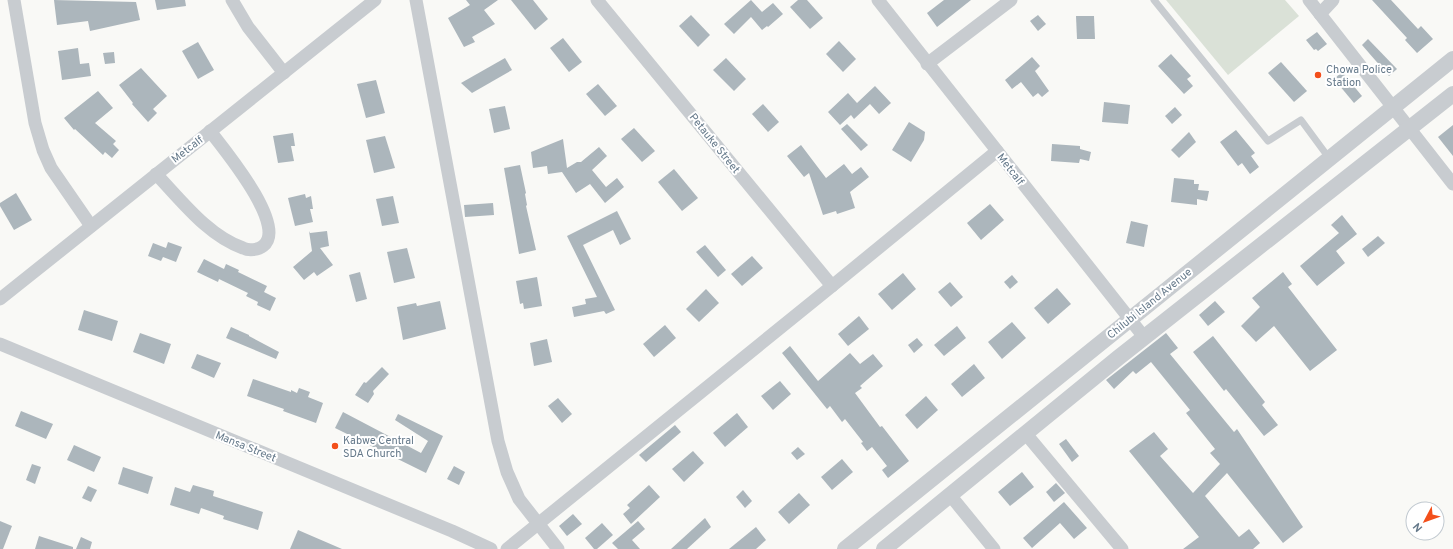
<svg xmlns="http://www.w3.org/2000/svg" width="1453" height="549" font-family="Overpass,sans-serif">
  <style>
    .green { fill: #dae1d7 }
    .building { fill: #acb6bc }
    .lines { fill: none; stroke-linecap: round; stroke-linejoin: round }
    .service { stroke: #c8ccd0; stroke-width: 7 }
    .minor { stroke: #c8ccd0; stroke-width: 13 }
    .tertiary { stroke: #c8ccd0; stroke-width: 16 }
    .poi-dot { fill: #f34f1b; stroke: #fff; stroke-width: 1.5 }
    .labels { text-anchor: middle; stroke-width: 4; stroke-linejoin: round; paint-order: stroke }
    .poi-label { font-size: 11px; fill: #65798a; stroke: #fff; text-anchor: start }
    .street-label { font-size: 11px; fill: #65798a; stroke: #fff }
  </style>
  <rect width="100%" height="100%" fill="#f9f9f6"/>
  <path class="green" d="M1166,0H1285L1299,16L1228,75Z"/>
  <g class="building">
    <path d="M54,0L136,2L140,20L90,31L88,21L57,25Z"/>
    <path d="M155,0H185L186,6L157,10Z"/>
    <path d="M466,0H498L484,10L495,24L472,37L475,42L464,47L448,18L470,5Z"/>
    <path d="M511,0H533L548,19L535,30Z"/>
    <path d="M751,0L762,12L773,3L783,14L768,27L767,26L762,30L751,17L734,34L724,24Z"/>
    <path d="M798,0H807L823,18L810,29L790,7Z"/>
    <path d="M944,0H971L937,27L927,13Z"/>
    <path d="M1372,0H1391L1418,29L1421,26L1433,39L1417,53L1405,40L1407,38Z"/>
    <path d="M691,15L710,35L698,47L679,26Z"/>
    <path d="M1038,15L1046,24L1038,31L1030,21Z"/>
    <path d="M1076,16H1094L1095,39H1077Z"/>
    <path d="M1317,32L1327,44L1318,51L1316,49L1314,50L1306,40Z"/>
    <path d="M563,38L582,62L569,72L550,48Z"/>
    <path d="M1368,39L1397,69L1389,76L1362,45Z"/>
    <path d="M839,41L856,59L843,72L826,54Z"/>
    <path d="M198,42L214,70L198,79L182,51Z"/>
    <path d="M78,48L80,64L89,63L91,76L62,80L58,51Z"/>
    <path d="M114,52L115,63L105,64L103,53Z"/>
    <path d="M1171,54L1191,76L1187,79L1193,86L1184,94L1158,66Z"/>
    <path d="M1032,57L1040,66L1035,71L1049,91L1042,97L1038,93L1033,97L1021,82L1012,89L1005,80Z"/>
    <path d="M505,58L512,70L472,93L461,83Z"/>
    <path d="M726,58L746,79L734,91L713,70Z"/>
    <path d="M1281,62L1307,91L1294,102L1268,73Z"/>
    <path d="M141,68L167,96L153,109L157,113L148,122L132,104L133,103L119,85Z"/>
    <path d="M1342,72L1362,96L1354,103L1334,79Z"/>
    <path d="M376,80L385,113L366,118L357,84Z"/>
    <path d="M598,84L617,106L605,116L586,94Z"/>
    <path d="M875,86L891,103L879,114L870,104L854,119L851,115L840,125L828,112L848,93L857,103Z"/>
    <path d="M98,91L113,108L95,123L116,141L113,144L119,150L112,158L105,152L103,155L75,129L74,130L64,118Z"/>
    <path d="M1104,102L1130,105L1128,124L1102,122Z"/>
    <path d="M763,104L779,122L768,132L752,114Z"/>
    <path d="M505,106L510,129L494,133L489,109Z"/>
    <path d="M1175,107L1182,115L1172,124L1165,116Z"/>
    <path d="M909,122L925,132L924,140L911,162L892,150Z"/>
    <path d="M847,124L868,145L861,151L841,129Z"/>
    <path d="M1453,125V156L1438,137Z"/>
    <path d="M634,128L655,151L642,162L621,139Z"/>
    <path d="M1236,130L1255,153L1251,156L1259,167L1250,174L1242,163L1238,166L1220,142Z"/>
    <path d="M1189,132L1196,142L1179,158L1171,150Z"/>
    <path d="M293,133L295,146H291L294,161L278,163L273,136Z"/>
    <path d="M385,136L395,168L374,173L366,140Z"/>
    <path d="M563,139L567,168L577,162H581L599,147L607,156L592,170L606,187L617,178L624,187L605,203L590,184L576,193L562,172L548,174L547,166L533,168L531,152Z"/>
    <path d="M1052,144L1080,146V149L1091,152L1089,161L1080,159L1079,163L1051,161Z"/>
    <path d="M801,145L826,178L844,164L852,174L861,167L869,177L850,192L855,208L837,214L836,211L823,215L809,173L804,177L787,156Z"/>
    <path d="M520,165L526,193L525,194L527,205L526,206L536,250L519,254L504,168Z"/>
    <path d="M674,169L698,198L682,211L658,182Z"/>
    <path d="M1174,178L1194,180V184H1199L1198,190L1209,191L1207,201L1197,199V205L1171,202Z"/>
    <path d="M16,193L32,220L14,230L0,206V203Z"/>
    <path d="M305,194L306,198L311,196L313,209H310L313,222L295,226L288,198Z"/>
    <path d="M393,196L399,223L382,226L376,199Z"/>
    <path d="M493,203L494,215L465,217L464,205Z"/>
    <path d="M990,204L1004,220L981,240L967,223Z"/>
    <path d="M617,211L631,239L620,245L613,230L583,245L615,310L606,314L604,311L574,317L572,307L586,304L585,299L597,297L567,236Z"/>
    <path d="M1342,215L1357,234L1336,251L1345,263L1317,286L1300,266L1339,233L1331,225Z"/>
    <path d="M1131,221L1148,225L1144,247L1126,243Z"/>
    <path d="M309,231L310,233L327,231L329,246L320,248L333,265L317,276L314,272L304,280L293,267L312,251Z"/>
    <path d="M1378,236L1385,243L1368,257L1362,249Z"/>
    <path d="M168,242L182,247L176,262L163,257L161,261L148,256L153,243L166,248Z"/>
    <path d="M705,245L726,270L718,277L696,252Z"/>
    <path d="M407,248L415,278L394,283L387,252Z"/>
    <path d="M752,256L763,268L742,286L731,274Z"/>
    <path d="M204,259L224,269L226,264L239,270L238,272L267,286L264,292L276,298L270,311L257,305L258,302L246,296L248,293L219,279L218,282L197,272Z"/>
    <path d="M360,272L367,299L356,302L349,275Z"/>
    <path d="M1283,272L1292,284L1288,287L1337,350L1310,371L1274,326L1256,342L1241,326L1260,307L1252,298Z"/>
    <path d="M903,273L916,289L892,310L878,294Z"/>
    <path d="M1012,275L1018,282L1010,289L1004,282Z"/>
    <path d="M537,277L542,306L524,309L523,303L520,304L516,281Z"/>
    <path d="M950,282L963,297L951,307L938,292Z"/>
    <path d="M1057,288L1071,304L1048,324L1034,308Z"/>
    <path d="M706,289L719,303L699,322L686,309Z"/>
    <path d="M440,301L446,329L403,340L397,307L416,303L417,306Z"/>
    <path d="M1215,301L1225,312L1208,326L1199,315Z"/>
    <path d="M84,310L118,321L112,341L78,330Z"/>
    <path d="M859,316L869,329L848,346L838,334Z"/>
    <path d="M1012,322L1026,338L1002,359L988,342Z"/>
    <path d="M665,325L676,338L654,357L643,344Z"/>
    <path d="M957,326L966,338L944,356L934,345Z"/>
    <path d="M231,327L249,335V336L279,352L276,359L226,338Z"/>
    <path d="M140,333L171,344L164,364L133,352Z"/>
    <path d="M1166,333L1178,348L1170,354L1234,432L1237,429L1303,527L1283,543L1227,473L1205,496L1239,537L1249,529L1260,543L1253,549H1183L1199,537L1129,451L1154,432L1168,449L1160,456L1193,493L1220,464L1210,453L1215,449L1186,413L1190,410L1151,362L1136,374L1133,371L1114,389L1106,380Z"/>
    <path d="M1213,336L1265,402L1262,405L1278,425L1264,436L1226,389L1224,391L1193,352Z"/>
    <path d="M917,338L923,345L914,353L908,345Z"/>
    <path d="M547,339L552,362L534,366L530,343Z"/>
    <path d="M790,346L818,381L850,353L860,364L873,354L883,366L860,386L862,388L855,393L880,427L882,426L909,461L888,478L882,470L887,466L872,447L867,451L861,443L863,442L845,419L842,422L830,406L827,409L782,353Z"/>
    <path d="M197,354L221,363L214,378L191,368Z"/>
    <path d="M974,364L985,378L962,397L951,384Z"/>
    <path d="M382,367L389,374L373,391L374,394L368,403L355,395L364,382L366,383Z"/>
    <path d="M253,379L291,392V390L297,393L299,388L310,392L308,397L323,403L316,423L283,411L284,409L247,396Z"/>
    <path d="M780,381L791,394L773,410L761,396Z"/>
    <path d="M926,396L938,410L917,429L905,415Z"/>
    <path d="M558,398L572,414L562,423L548,406Z"/>
    <path d="M21,411L53,424L46,439L15,426Z"/>
    <path d="M343,412L421,453L428,441L395,420L398,414L443,436L426,473L335,428Z"/>
    <path d="M737,413L748,427L725,447L713,433Z"/>
    <path d="M675,425L681,432L646,462L639,455Z"/>
    <path d="M1066,439L1079,456L1072,462L1059,444Z"/>
    <path d="M74,445L101,457L94,472L67,460Z"/>
    <path d="M798,447L805,454L797,460L791,453Z"/>
    <path d="M693,451L704,463L684,482L672,469Z"/>
    <path d="M842,459L853,472L832,490L821,477Z"/>
    <path d="M32,464L41,467L35,484L26,480Z"/>
    <path d="M454,466L465,472L459,485L447,479Z"/>
    <path d="M123,467L153,477L148,494L118,484Z"/>
    <path d="M1022,472L1034,487L1010,506L998,492Z"/>
    <path d="M1056,483L1065,493L1054,502L1046,492Z"/>
    <path d="M193,485L214,491L213,496L263,512L258,530L223,519L224,516L201,508L199,514L170,505L175,487L190,492Z"/>
    <path d="M649,485L660,497L631,524L623,514L630,508L627,505Z"/>
    <path d="M88,486L97,490L91,502L82,498Z"/>
    <path d="M743,490L752,501L745,508L736,497Z"/>
    <path d="M799,493L810,505L789,524L778,512Z"/>
    <path d="M1064,502L1087,528L1074,539L1060,523L1032,548L1023,538Z"/>
    <path d="M573,514L582,524L567,536L559,526Z"/>
    <path d="M705,518L711,527L687,549H671Z"/>
    <path d="M0,521L12,526L3,549H0Z"/>
    <path d="M638,521L645,529L632,540L640,549H618L612,543Z"/>
    <path d="M602,523L613,535L597,549H594L585,538Z"/>
    <path d="M756,527L766,540L756,549H729Z"/>
    <path d="M298,530L342,549H290Z"/>
    <path d="M39,536L73,547V549H35Z"/>
    <path d="M81,537L92,542L90,549H76Z"/>
  </g>
  <g class="lines">
    <path class="service" d="M1154,0L1268,141L1301,120L1329,158"/>
    <g class="minor">
      <path d="M14,0L35,123L43,150L51,168L91,226"/>
      <path d="M232,0L248,27L284,73"/>
      <path d="M416,0L498,441L507,472L519,499L558,549"/>
      <path d="M597,0L832,286"/>
      <path d="M878,0L1144,337"/>
      <path d="M1309,0L1453,184"/>
      <path d="M1320,14L1333,0"/>
      <path d="M927,64L1011,0"/>
      <path d="M156,174C181,200 208,236 243,248C249,251 258,250 263,246C289,227 223,148 210,131"/>
      <path d="M0,299L375,0"/>
      <path d="M0,344L452,531L491,549"/>
      <path d="M1026,434L1122,549"/>
      <path d="M950,495L994,549"/>
      <path d="M507,549L832,286L997,151"/>
    </g>
    <g class="tertiary">
      <path d="M845,549L1453,59"/>
      <path d="M884,549L1118,358L1453,94"/>
    </g>
  </g>
  <g class="poi-dot">
    <circle cx="1318" cy="75" r="4"/>
    <circle cx="335" cy="446" r="4"/>
  </g>
  <g class="labels">
    <g class="poi-label">
      <text x="1326" y="73">Chowa Police<tspan x="1326" dy="13">Station</tspan></text>
      <text x="343" y="444">Kabwe Central<tspan x="343" dy="13">SDA Church</tspan></text>
    </g>
    <g class="street-label">
      <text transform="translate(715 143) rotate(51)" y="4">Petauke Street</text>
      <text transform="translate(187 149) rotate(-38)" y="4">Metcalf</text>
      <text transform="translate(1011 169) rotate(52)" y="4">Metcalf</text>
      <text transform="translate(1149 303) rotate(-39)" y="4">Chilubi Island Avenue</text>
      <text transform="translate(246 446) rotate(22)" y="4">Mansa Street</text>
    </g>
  </g>
  <g transform="translate(1425 521) rotate(229)"><circle r="19" fill="#ffffff" stroke="#c1c9d0"/>
  <path d="M0-3L7 15L0 10L-7 15Z" fill="#f34f1b"/>
  <text y="-6" font-size="11" font-weight="bold" text-anchor="middle" fill="#65798a">N</text>
  </g>
</svg>
